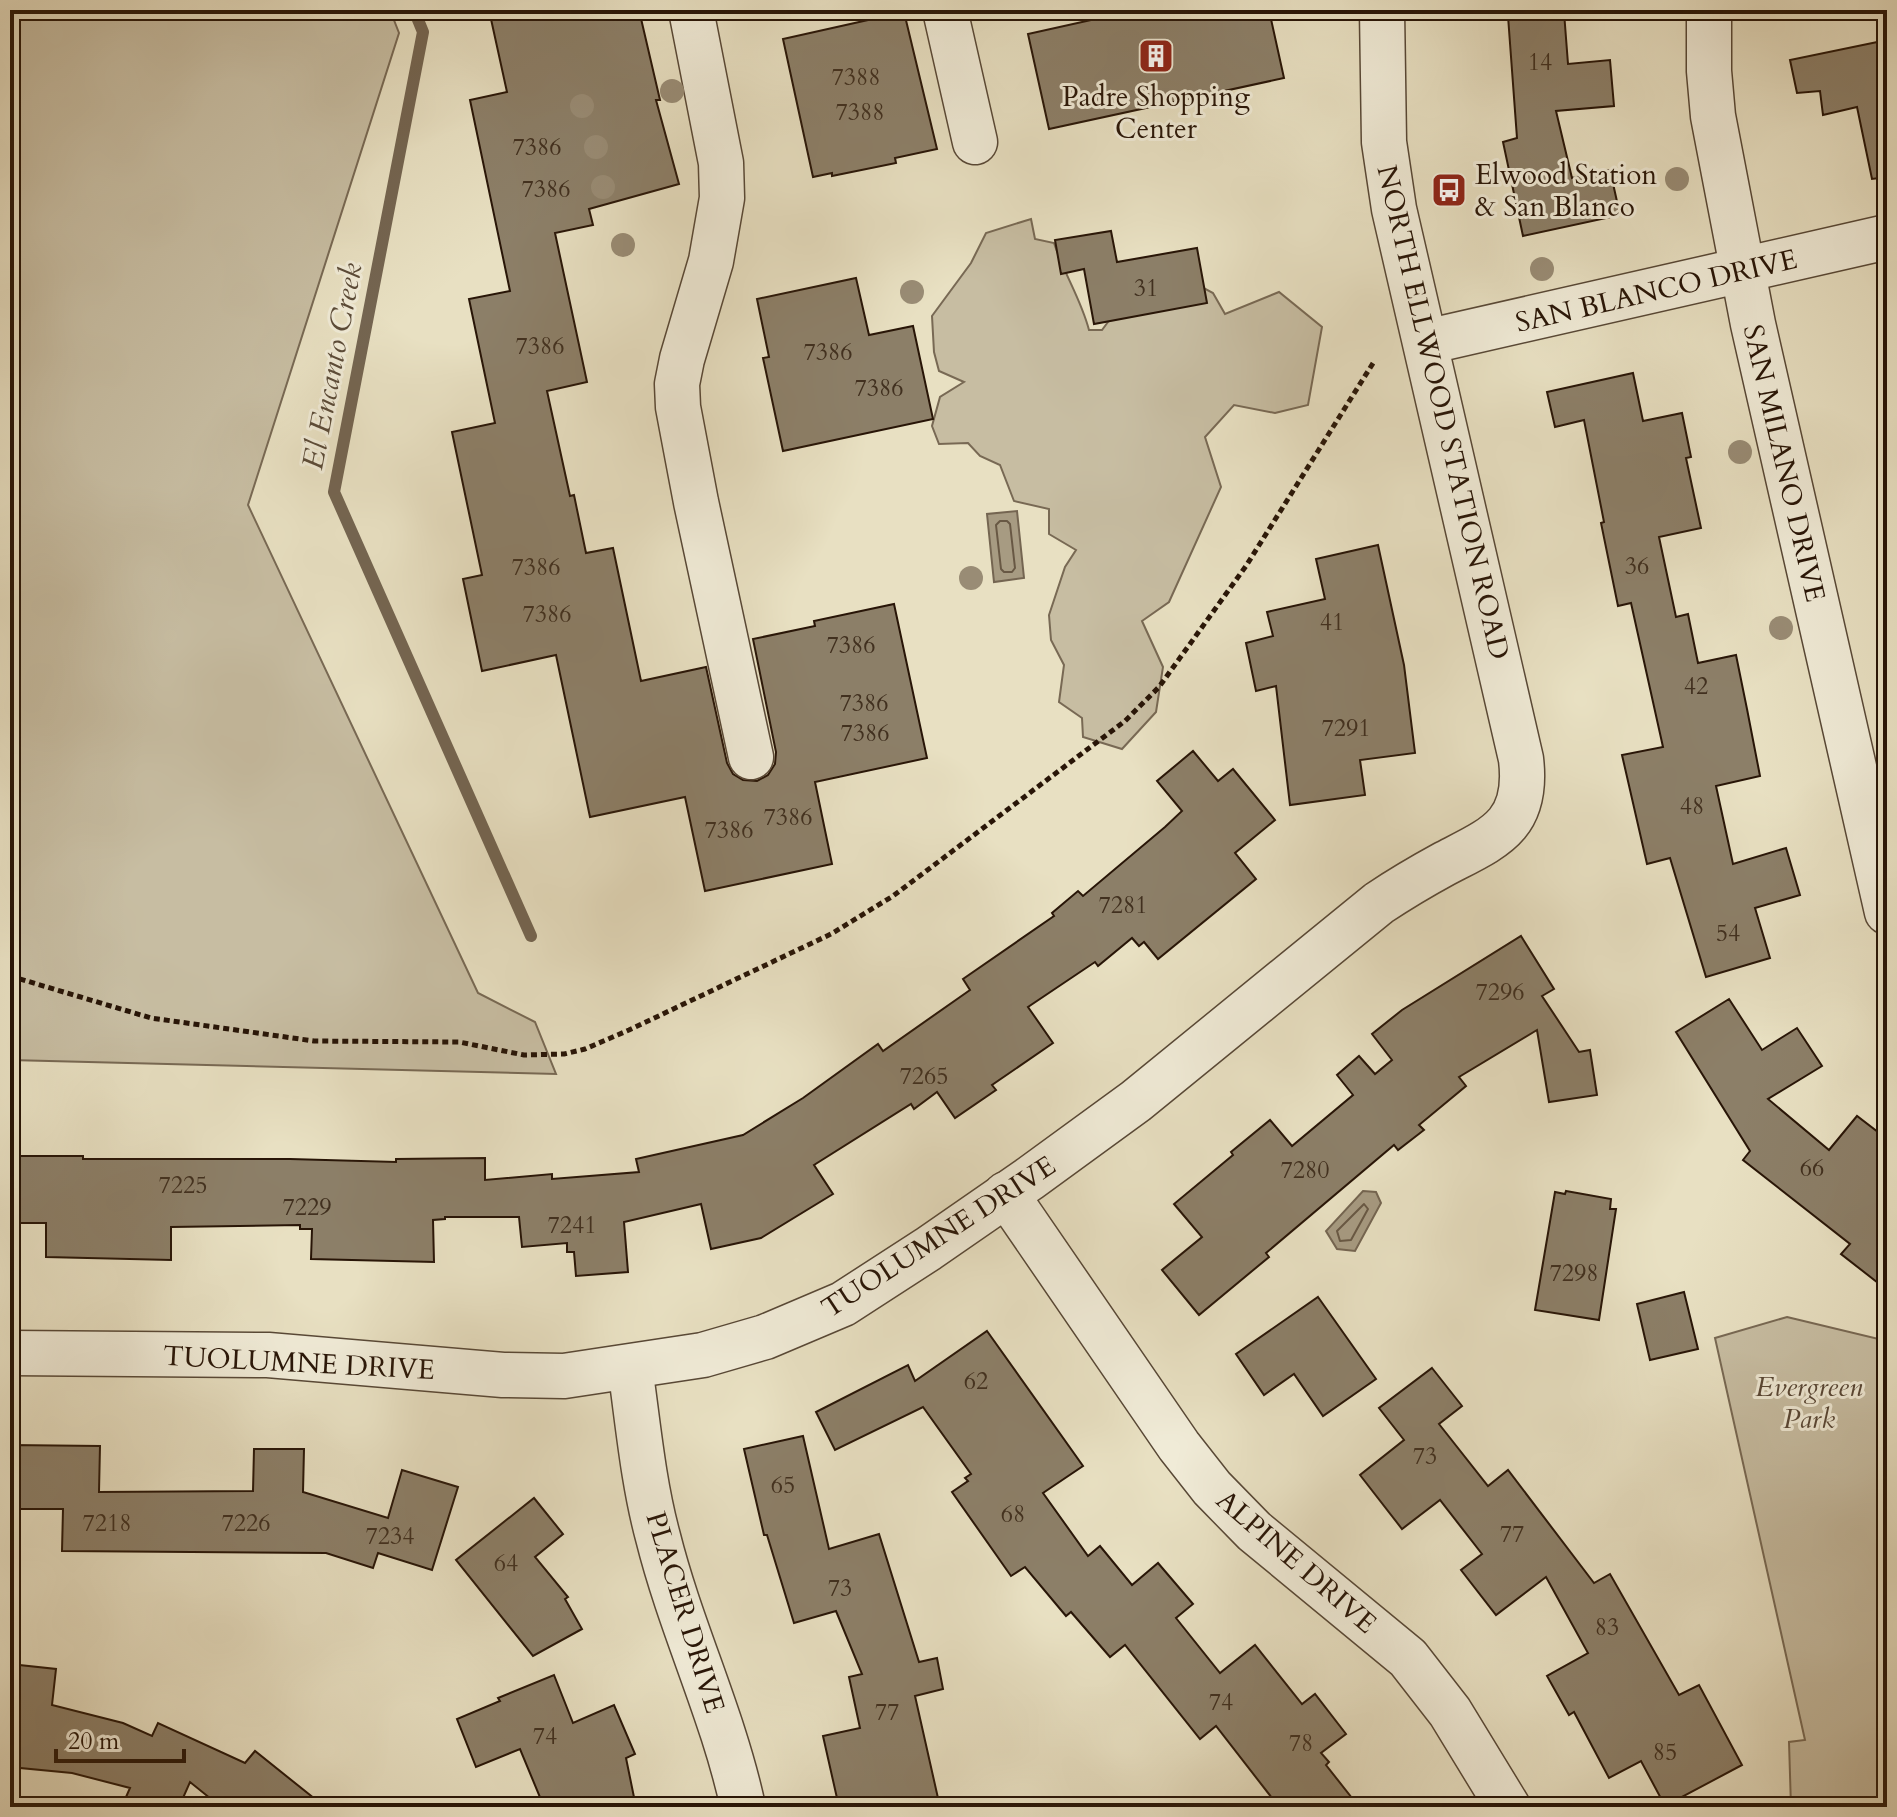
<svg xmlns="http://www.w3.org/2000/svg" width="1897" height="1817" font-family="Cardo,serif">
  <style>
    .green { fill: #c7bda2; stroke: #786954; stroke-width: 2 }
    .water { fill: #a79b82; stroke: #746551; stroke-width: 2 }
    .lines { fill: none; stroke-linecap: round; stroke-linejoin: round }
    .shore { stroke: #685844; stroke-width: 2 }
    .stream { stroke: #746551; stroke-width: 12 }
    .building { fill: #8c7f68; stroke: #281507; stroke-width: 2 }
    .street-casing { stroke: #584836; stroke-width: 47 }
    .path { stroke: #281507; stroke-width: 5; stroke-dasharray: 6 4; stroke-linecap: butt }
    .street { stroke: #f0ebd7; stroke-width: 44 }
    .tree { fill: #998c75 }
    .labels { text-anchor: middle; stroke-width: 6; stroke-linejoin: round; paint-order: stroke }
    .number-label { font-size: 24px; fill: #41301f }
    .poi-label { font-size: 28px; fill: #281507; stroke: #f0ebd7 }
    .street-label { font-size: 28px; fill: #281507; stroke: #f0ebd7 }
    .park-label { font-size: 28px; font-style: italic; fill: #584736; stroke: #f0ebd7 }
    .water-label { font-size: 30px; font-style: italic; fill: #5b4b38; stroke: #f0ebd7 }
  </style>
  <rect width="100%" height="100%" fill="#e8e0c2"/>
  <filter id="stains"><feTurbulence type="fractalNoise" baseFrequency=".0025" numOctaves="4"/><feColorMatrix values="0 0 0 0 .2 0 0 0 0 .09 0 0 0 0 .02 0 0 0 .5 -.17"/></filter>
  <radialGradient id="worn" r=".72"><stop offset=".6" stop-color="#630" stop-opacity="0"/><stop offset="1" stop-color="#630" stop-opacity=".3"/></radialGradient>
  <g class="green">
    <path d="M10,10H390L399,33L248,505L478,993L535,1022L556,1074L10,1060Z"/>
    <path d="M1031,219L1035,239L1054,243C1064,274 1081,299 1089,330H1102L1122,303L1189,280L1213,293L1225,314L1279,292L1322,327L1308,405L1275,413L1234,405L1205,437L1221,487L1169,602L1142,621L1163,667L1156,712L1122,749L1083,737L1082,718L1059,702L1064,665L1051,640L1049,615L1065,567L1076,550L1049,534V509L1014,501L1000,465L980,456L968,443L939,444L932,426L940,397L964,382L939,371L934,352L932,316L971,263L986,233Z"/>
    <path d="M1787,1317L1887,1341V1807H1791L1789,1742L1805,1740L1715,1338Z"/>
  </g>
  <g class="water">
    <path d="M1017,511L1024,578L994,582L987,514Z"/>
    <path d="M1363,1191L1376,1192L1381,1203L1355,1251L1337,1249L1326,1231Z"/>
  </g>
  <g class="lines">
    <g class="shore">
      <path d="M1000,521H1007L1010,524L1015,568L1012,572H1004L1001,569L996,525Z"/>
      <path d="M1364,1204L1368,1209L1351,1240L1340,1241L1337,1231Z"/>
    </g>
    <path class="stream" d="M414,10L423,32L334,492L531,936"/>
  </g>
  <g class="building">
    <path d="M489,10H639L660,100H656L679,184L589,209L593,225L555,233L587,382L547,391L570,496L574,495L586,553L613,548L641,681L706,667L727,763L733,774L743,780L757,781L768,775L775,764L776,752L753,639L815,626L814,621L894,604L927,758L815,782L832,864L705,891L685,797L590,817L556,655L482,671L463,579L482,575L452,432L495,423L469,299L510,291L470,100L507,92Z"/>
    <path d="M1136,10H1269L1284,78L1049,129L1028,34Z"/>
    <path d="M904,12L937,149L895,158L896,163L832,176V173L813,177L783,39Z"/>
    <path d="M1564,12L1568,64L1610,60L1614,106L1556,111L1572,178L1610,170L1620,215L1523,236L1503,142L1517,138L1508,16Z"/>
    <path d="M1887,40V177L1872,179L1857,107L1823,115L1820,91L1797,93L1790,60Z"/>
    <path d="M1111,231L1117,262L1197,248L1207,303L1094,324L1084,269L1061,274L1055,240Z"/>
    <path d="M856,278L869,335L913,326L933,419L783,451L763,358L769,357L757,299Z"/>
    <path d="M1633,373L1643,421L1682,413L1691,457L1686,458L1701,528L1659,537L1676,617L1688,614L1698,663L1736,655L1747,709L1760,776L1716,786L1733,864L1786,848L1800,895L1755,908L1770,958L1706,977L1670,858L1647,864L1622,755L1663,747L1631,603L1618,606L1601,523L1604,522L1584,420L1555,427L1547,392Z"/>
    <path d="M1378,545L1404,665L1415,753L1360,760L1365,795L1290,805L1276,686L1256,691L1246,643L1273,636L1267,612L1325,599L1316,559Z"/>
    <path d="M1193,751L1218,781L1233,769L1275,820L1235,853L1256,879L1158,959L1144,942L1139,946L1132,938L1098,966L1095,962L1028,1007L1053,1043L992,1085L996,1090L955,1118L937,1092L914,1109L911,1104L814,1165L833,1194L761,1238L711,1249L701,1204L624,1222L628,1272L576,1276L574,1252H567V1243L522,1247L519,1217H445V1219L433,1220L434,1262L311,1259L312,1229H300V1225L171,1227V1260L46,1257V1223H10V1156H83V1159H290L396,1162V1159L485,1158V1180L552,1174V1179L639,1172L636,1159L743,1135L803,1098L878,1044L883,1051L970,990L963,979L1054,916L1052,913L1078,891L1083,896L1165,827L1182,811L1157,781Z"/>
    <path d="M1521,936L1554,989L1542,996L1579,1052L1590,1050L1597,1095L1549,1102L1537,1030L1459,1077L1466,1086L1419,1125L1424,1130L1398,1150L1394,1145L1266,1253L1269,1257L1199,1315L1162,1270L1202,1237L1174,1204L1233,1155L1231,1152L1270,1120L1292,1146L1353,1095L1337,1075L1359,1056L1375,1074L1392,1060L1372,1034L1402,1010Z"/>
    <path d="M1729,999L1762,1050L1797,1028L1822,1066L1768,1099L1829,1150L1857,1116L1887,1139V1290L1841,1254L1850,1244L1743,1160L1750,1151L1676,1032Z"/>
    <path d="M1566,1191L1611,1199L1610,1209H1616L1599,1320L1535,1310L1555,1192L1565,1194Z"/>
    <path d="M1684,1292L1698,1349L1650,1360L1637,1304Z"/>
    <path d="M1318,1297L1376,1379L1323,1416L1294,1374L1264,1395L1236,1354Z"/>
    <path d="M987,1331L1083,1466L1043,1493L1088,1556L1100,1546L1132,1585L1158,1563L1193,1604L1176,1618L1220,1673L1255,1645L1302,1704L1315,1694L1346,1734L1321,1753L1329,1762L1326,1765L1359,1807H1279L1216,1726L1200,1739L1125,1645L1110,1657L1071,1612L1066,1616L1025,1567L1011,1576L952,1492L968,1481L965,1478L971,1474L923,1407L835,1450L816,1412L908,1365L915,1381Z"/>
    <path d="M1432,1368L1462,1406L1439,1424L1488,1486L1508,1470L1594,1583L1610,1574L1679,1695L1699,1685L1742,1765L1665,1806L1641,1761L1609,1778L1574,1712L1569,1715L1547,1676L1588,1653L1546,1577L1496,1615L1461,1570L1482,1554L1440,1500L1402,1529L1360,1475L1404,1440L1379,1408Z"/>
    <path d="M803,1436L829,1549L879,1534L919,1662L937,1658L943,1689L915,1696L940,1807H839L823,1736L860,1728L849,1677L862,1674L836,1611L794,1623L767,1535H764L744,1449Z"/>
    <path d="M10,1445L100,1446L99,1492L253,1491L254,1449H304L303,1492L388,1518L402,1470L458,1487L432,1570L378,1553L373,1568L326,1553L62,1551L63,1509H10Z"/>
    <path d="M534,1498L563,1534L535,1557L568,1597L565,1599L582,1629L533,1656L456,1560Z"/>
    <path d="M10,1664L56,1669L52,1705L123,1723L152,1736L158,1723L245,1763L255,1751L325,1807H221L190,1782L179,1807H148L126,1797L130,1788L72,1773L10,1767Z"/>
    <path d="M554,1675L573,1723L614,1705L635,1754L626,1758L636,1807H544L520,1749L476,1767L457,1719L500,1701L498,1698Z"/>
  </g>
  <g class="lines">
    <defs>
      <g id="street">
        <path d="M691,10L721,163L722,198L711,261L682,359L677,384L678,407L696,502L751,757"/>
        <path d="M945,10L975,142"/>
        <path d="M1709,10V71L1713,116L1753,324L1887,912"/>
        <path d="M1426,342L1887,237"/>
        <path d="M1006,1194L1179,1446L1212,1488L1254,1531L1408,1658L1450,1712L1508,1807"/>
        <path d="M10,1353L268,1355L503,1375L564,1376L703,1355L765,1337L843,1304L928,1249L1029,1179L1136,1101L1379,903C1400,889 1422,876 1444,864C1494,838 1529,826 1521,759L1394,209L1384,142L1382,10"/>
        <path d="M630,1367C638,1423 643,1482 658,1537C681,1629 723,1714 743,1807"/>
      </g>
    </defs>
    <use href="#street" class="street-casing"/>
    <path class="path" d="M10,976L151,1018L314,1041L459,1042L524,1055L564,1054L585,1049L629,1030L831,934L893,896L1125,721L1159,687L1246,566L1375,360"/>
    <use href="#street" class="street"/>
  </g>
  <g class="tree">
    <circle cx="672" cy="91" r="12"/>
    <circle cx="582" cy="106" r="12"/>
    <circle cx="596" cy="147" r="12"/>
    <circle cx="1677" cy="179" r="12"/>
    <circle cx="603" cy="187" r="12"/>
    <circle cx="623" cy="245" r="12"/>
    <circle cx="1542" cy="269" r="12"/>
    <circle cx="912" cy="292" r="12"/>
    <circle cx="1740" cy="452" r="12"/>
    <circle cx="971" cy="578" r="12"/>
    <circle cx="1781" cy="628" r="12"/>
  </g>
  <defs>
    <symbol id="building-square" viewBox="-11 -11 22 22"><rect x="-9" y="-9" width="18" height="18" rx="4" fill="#8f2418" stroke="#f0ebd7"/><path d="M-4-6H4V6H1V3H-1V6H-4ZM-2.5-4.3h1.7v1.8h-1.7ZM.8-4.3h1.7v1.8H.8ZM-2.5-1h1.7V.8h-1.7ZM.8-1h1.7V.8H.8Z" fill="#fff"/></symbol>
    <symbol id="bus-square" viewBox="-11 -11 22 22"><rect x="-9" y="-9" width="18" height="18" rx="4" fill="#8f2418" stroke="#f0ebd7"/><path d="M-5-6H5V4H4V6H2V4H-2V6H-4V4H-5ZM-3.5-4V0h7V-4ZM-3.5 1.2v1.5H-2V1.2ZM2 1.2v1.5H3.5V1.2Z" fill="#fff"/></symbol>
  </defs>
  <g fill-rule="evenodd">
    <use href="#building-square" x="1136" y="36" width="40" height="40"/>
    <use href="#bus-square" x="1429" y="170" width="40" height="40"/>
  </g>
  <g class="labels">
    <g class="number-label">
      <text x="1540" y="70">14</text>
      <text x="856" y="85">7388</text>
      <text x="860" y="120">7388</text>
      <text x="537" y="155">7386</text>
      <text x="546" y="197">7386</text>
      <text x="1146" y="296">31</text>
      <text x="540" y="354">7386</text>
      <text x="828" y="360">7386</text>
      <text x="879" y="396">7386</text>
      <text x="1637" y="574">36</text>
      <text x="536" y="575">7386</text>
      <text x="547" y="622">7386</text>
      <text x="1332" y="630">41</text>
      <text x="851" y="653">7386</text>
      <text x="1696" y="694">42</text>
      <text x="864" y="711">7386</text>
      <text x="1346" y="736">7291</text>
      <text x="865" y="741">7386</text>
      <text x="1692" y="814">48</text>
      <text x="788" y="825">7386</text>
      <text x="729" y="838">7386</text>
      <text x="1123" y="913">7281</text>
      <text x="1728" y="941">54</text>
      <text x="1500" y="1000">7296</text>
      <text x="924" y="1084">7265</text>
      <text x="1812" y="1176">66</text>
      <text x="1305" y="1178">7280</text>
      <text x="183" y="1193">7225</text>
      <text x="307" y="1215">7229</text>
      <text x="572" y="1233">7241</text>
      <text x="1574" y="1281">7298</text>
      <text x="976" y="1389">62</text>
      <text x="1425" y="1464">73</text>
      <text x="783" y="1493">65</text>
      <text x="1013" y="1522">68</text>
      <text x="107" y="1531">7218</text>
      <text x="246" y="1531">7226</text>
      <text x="1512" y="1542">77</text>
      <text x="390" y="1544">7234</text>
      <text x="506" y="1571">64</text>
      <text x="840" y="1596">73</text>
      <text x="1607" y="1635">83</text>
      <text x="1221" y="1710">74</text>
      <text x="887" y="1720">77</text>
      <text x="545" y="1744">74</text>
      <text x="1301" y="1751">78</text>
      <text x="1665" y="1760">85</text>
    </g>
    <g class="poi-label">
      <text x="1156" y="106">Padre Shopping<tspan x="1156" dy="32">Center</tspan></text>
      <text x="1475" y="184" text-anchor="start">Elwood Station<tspan x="1475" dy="32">&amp; San Blanco</tspan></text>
    </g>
    <g class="street-label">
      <text transform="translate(1656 290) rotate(-13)" y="10">SAN BLANCO DRIVE</text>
      <text transform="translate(1444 412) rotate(77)" y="10">NORTH ELLWOOD STATION ROAD</text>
      <text transform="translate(1785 463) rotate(77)" y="10">SAN MILANO DRIVE</text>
      <text transform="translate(938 1236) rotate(-33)" y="10">TUOLUMNE DRIVE</text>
      <text transform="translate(299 1362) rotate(3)" y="10">TUOLUMNE DRIVE</text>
      <text transform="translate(1297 1561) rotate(41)" y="10">ALPINE DRIVE</text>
      <text transform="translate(686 1612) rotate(73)" y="10">PLACER DRIVE</text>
    </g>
    <g class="park-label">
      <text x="1809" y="1396">Evergreen<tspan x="1809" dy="32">Park</tspan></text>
    </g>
    <g class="water-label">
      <text transform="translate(332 366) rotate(-79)" y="10">El Encanto Creek</text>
    </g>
  </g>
  <rect width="1897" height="1817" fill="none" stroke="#e8e0c2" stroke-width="40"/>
  <rect x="12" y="12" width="1873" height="1793" fill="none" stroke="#281507" stroke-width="4"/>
  <rect x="20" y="20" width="1857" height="1777" fill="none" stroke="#281507" stroke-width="2"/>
  <path d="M56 1749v12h128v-12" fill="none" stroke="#281507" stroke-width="4"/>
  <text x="68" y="1749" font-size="24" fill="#281507" stroke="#f0ebd7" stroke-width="6" paint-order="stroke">20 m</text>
  <rect width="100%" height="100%" filter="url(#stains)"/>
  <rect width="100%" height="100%" fill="url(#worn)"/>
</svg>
